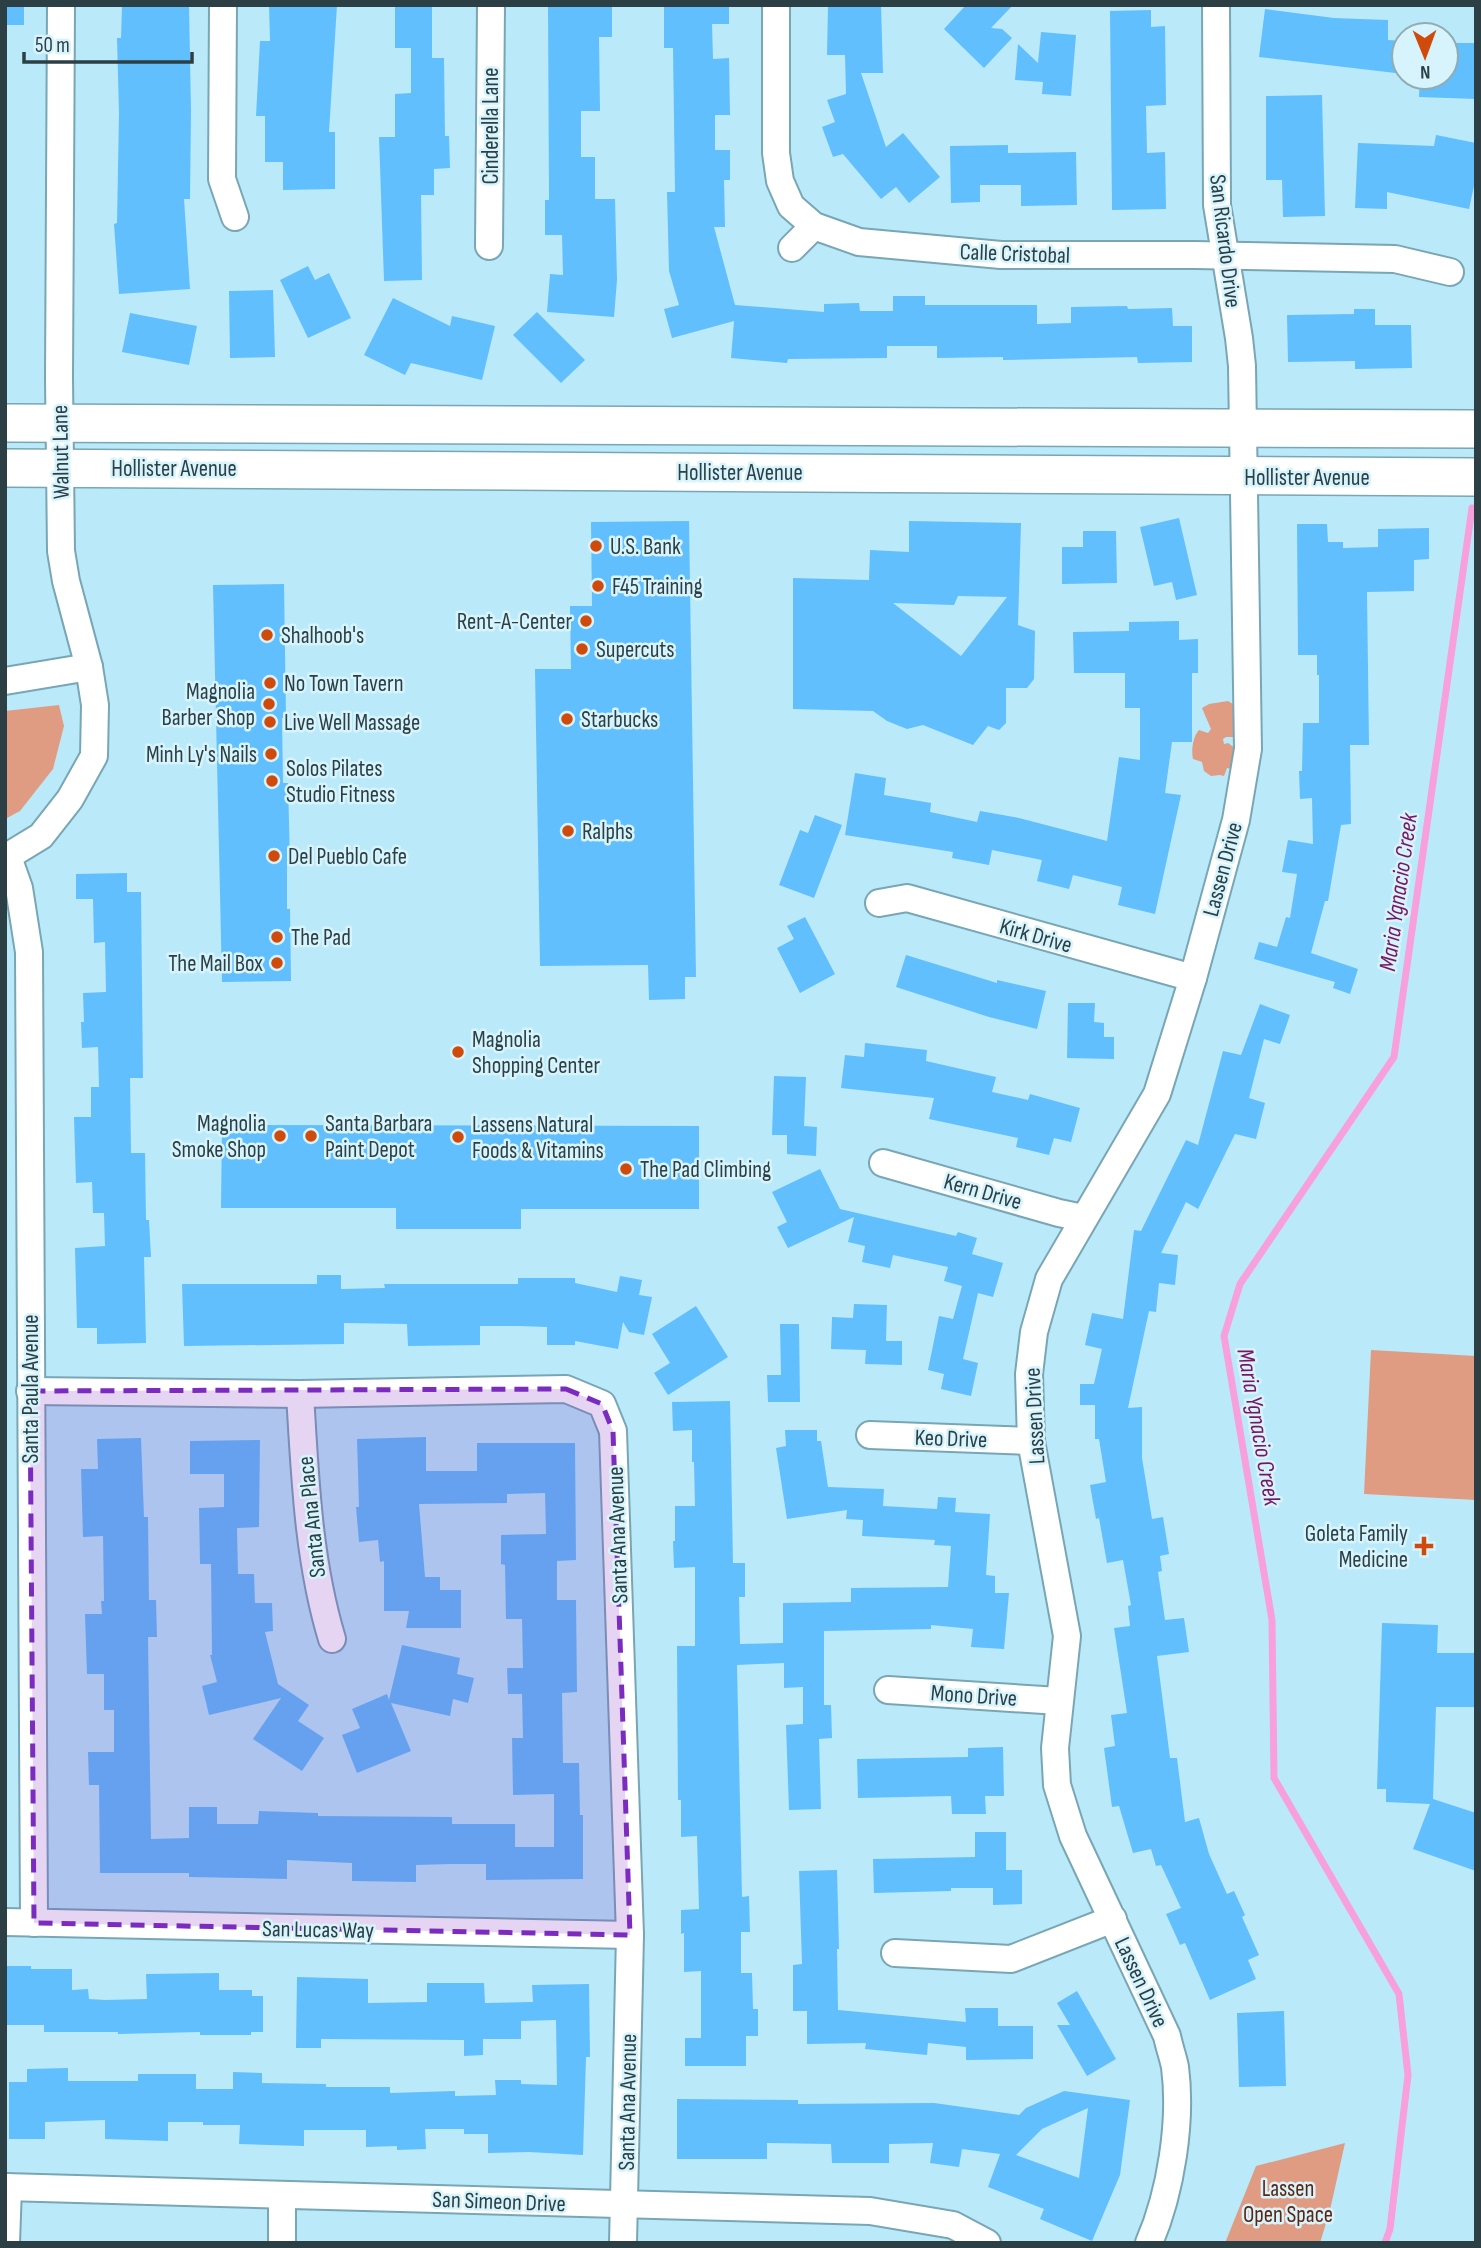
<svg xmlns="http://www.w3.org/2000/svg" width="1481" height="2248" font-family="'Sofia Sans Condensed',sans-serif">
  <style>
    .green { fill: #e09b83 }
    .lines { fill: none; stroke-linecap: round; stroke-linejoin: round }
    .stream { stroke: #f7a0db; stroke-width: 7 }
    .building { fill: #61bffd; fill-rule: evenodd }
    .street-casing { stroke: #78a6b4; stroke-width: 30 }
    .secondary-casing { stroke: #78a6b4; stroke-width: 40 }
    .street { stroke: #fff; stroke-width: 26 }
    .secondary { stroke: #fff; stroke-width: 37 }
    .marked { fill: #7b2cbf; fill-opacity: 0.2; stroke: #7b2cbf; stroke-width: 5; stroke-dasharray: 14 9; stroke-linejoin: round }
    .poi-dot { fill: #d04a0c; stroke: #d7f4fd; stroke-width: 2.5 }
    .labels { text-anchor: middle; stroke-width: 5; stroke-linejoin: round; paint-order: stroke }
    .street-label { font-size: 23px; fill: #2b3f45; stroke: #d7f4fd }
    .poi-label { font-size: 23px; fill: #2b3f45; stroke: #d7f4fd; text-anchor: start }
    .park-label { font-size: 23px; fill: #60240e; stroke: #d7f4fd }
    .water-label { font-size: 24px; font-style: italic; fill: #7a1562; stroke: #d7f4fd }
  </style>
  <rect width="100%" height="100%" fill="#baeafa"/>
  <g class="green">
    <path d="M1228,701L1241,709L1238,737H1226L1223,739L1224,744L1228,743L1239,751L1233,769L1227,768L1224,776L1220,775L1211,776L1204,771L1202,762L1193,759C1191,751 1193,736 1199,730L1208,733L1211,729L1202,708L1209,704Z"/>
    <path d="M59,705L64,726L53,769L20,811L5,819V711Z"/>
    <path d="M1371,1350L1476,1356V1500L1364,1494Z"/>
    <path d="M1345,2143L1330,2210L1320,2243H1225L1256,2166Z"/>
  </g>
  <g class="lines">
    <path class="stream" d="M1385,2243L1390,2229L1408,2075L1399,1994L1274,1778L1272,1620L1224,1336L1240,1284L1394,1057L1472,508"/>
  </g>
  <g class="building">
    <rect x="5" y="5" width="19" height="20"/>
    <path d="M122,5H189L191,111L190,199H184L190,289L119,294L114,224L117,223L119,113L117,38H121Z"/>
    <path d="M269,5H337L329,132H335V189L283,190V162H265V116H256L260,41H270Z"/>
    <path d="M395,5H432V58H444L445,136H449L450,168L434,169V195H421L422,280L384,281L379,137H395V94L411,93V48H395Z"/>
    <path d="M548,5H612V37H599L600,111H581V157H595V199H615L617,280L614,317L547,312L550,274L563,275L562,235H545V200H549Z"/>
    <path d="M664,5H729V24H712L713,59L729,58L730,115H715V150H730V180H724L725,227H714L735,305L824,312V304L859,303L860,311H893V296H925V305H1037V324L1071,323V307L1127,306L1128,309L1172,308L1173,326H1192V362L1138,363L1137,357L1003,360V357L937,358V346H887V358L788,359L787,363L731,358L734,321L672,338L664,309L679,305L669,271L667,192H675L673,48H664Z"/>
    <path d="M828,5H881L883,73H861L886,147L903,133L940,177L909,203L896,187L881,199L843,154L833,157L822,127L835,122L827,100L846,94L845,55H827Z"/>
    <path d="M966,5H1013L991,28L1002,29L1012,38L984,68L944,29Z"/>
    <path d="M1265,9L1334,18L1388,20V40L1404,41V74L1259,57Z"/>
    <path d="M1151,10V27L1165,26L1166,105L1146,106L1147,153L1165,152L1166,209L1112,210L1110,11Z"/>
    <path d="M1041,32L1076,35L1071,96L1042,94L1043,82L1015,80L1018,44L1038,63Z"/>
    <path d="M1446,43H1476V99L1419,97L1420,77H1446Z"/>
    <path d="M1322,95L1325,216L1283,217L1282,180H1266V96Z"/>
    <path d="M1436,135L1476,143V177L1469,209L1387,192V209L1355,208L1358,143L1434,146Z"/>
    <path d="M1008,145V153L1076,152L1077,205L1021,206V185H980V202L951,203L950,146Z"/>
    <path d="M308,266L315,280L329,273L351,318L308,338L280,280Z"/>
    <path d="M273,290L275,357L230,358L229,291Z"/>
    <path d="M393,298L450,326L452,316L495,326L482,380L411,363L405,375L364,355Z"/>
    <path d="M1354,309H1375V325H1411L1412,368L1355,369V361L1288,362L1287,315L1354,314Z"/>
    <path d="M537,312L585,360L561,383L513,335Z"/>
    <path d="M130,313L197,326L189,365L122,352Z"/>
    <path d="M1179,518L1197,595L1176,600L1172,582L1154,586L1140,527Z"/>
    <path d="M689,521L696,977H685V999L649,1000L648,965L540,966L535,669H571L570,606H592L591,522Z"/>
    <path d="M909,521L1021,523L1018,625L1035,631L1034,679L1027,688H1006V723L999,730L988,726L973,745L923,725L907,729L887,721L873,711L793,709V578L869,580L870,550L909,552ZM958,596L1007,597L961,656L893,603L954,605Z"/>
    <path d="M1297,524H1327L1328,542H1343V548L1378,547V529L1429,528V559L1414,560V591L1367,592L1369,745H1350L1351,824L1341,825L1328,901H1325L1311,953L1358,969L1350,994L1333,988L1335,982L1254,959L1259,942L1277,947L1286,917L1290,918L1297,874L1282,872L1288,840L1313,844L1312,798L1300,799L1299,771H1302L1303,723H1319V675H1317V655H1298Z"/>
    <path d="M1083,531H1116L1117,583L1062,584V547H1083Z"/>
    <path d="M284,584L286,718H282L283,783H288L290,863H287V909H290L291,981L222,982L213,585Z"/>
    <path d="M1179,621V640L1198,639V673H1192V742H1172L1165,793L1181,795L1155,914L1118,905L1122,887L1073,875L1069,889L1037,881L1042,860L992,850L989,865L952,858L953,852L845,835L855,773L886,778L884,795L931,803L930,812L977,822L980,811L1019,818L1107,841L1119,757L1140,760V708H1125V673H1074L1073,632L1129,631V622Z"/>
    <path d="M815,815L842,825L814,898L779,885L800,830L808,833Z"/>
    <path d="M127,873V892H141L143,1078H130L131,1153H145L146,1220H149L151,1257H144L146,1343L97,1344V1328H77L75,1248L105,1246L104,1213H93L92,1182L76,1183L74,1117H91V1087H99L98,1047L82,1048L81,1022H84L83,993L106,992L105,942L94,943L93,899H76V874Z"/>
    <path d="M805,917L835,974L800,993L777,948L794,939L787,926Z"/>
    <path d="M906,955L997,983V980L1046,991L1037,1029L989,1017L896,987Z"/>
    <path d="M1068,1003H1095L1094,1022L1104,1023V1037H1114V1059L1067,1058Z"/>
    <path d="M1260,1004L1290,1015L1280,1044L1264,1039L1249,1098L1265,1103L1256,1139L1235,1134L1198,1209L1186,1202L1161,1253L1178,1255L1175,1285L1159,1283L1156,1312L1149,1311L1128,1408L1142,1407V1458L1152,1519L1163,1517L1169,1554L1160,1556L1162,1571L1158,1572L1165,1620L1184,1618L1189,1652L1157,1656L1170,1758H1177L1185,1822L1199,1818L1209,1854L1227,1894L1234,1891L1245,1915L1242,1917L1259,1955L1248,1960L1256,1979L1210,2000L1185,1943L1180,1945L1166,1914L1181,1908L1161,1865L1156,1866L1151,1849L1133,1853L1119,1806L1112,1807L1104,1748L1115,1746L1111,1715L1127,1713L1114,1628L1130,1626L1128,1606L1131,1605L1123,1560L1107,1563L1099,1518L1096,1519L1090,1485L1106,1482L1099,1439H1095V1405H1080V1384H1094L1102,1349L1085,1345L1092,1313L1123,1319L1134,1230L1141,1231L1186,1140L1198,1145L1223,1051L1241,1055Z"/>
    <path d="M865,1043L927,1050L926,1061L996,1077L992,1092L1028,1100L1030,1094L1080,1108L1071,1142L1054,1138L1049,1155L1016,1147L1018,1138L929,1119L934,1098L841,1088L845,1055L864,1057Z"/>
    <path d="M774,1076L806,1077L804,1126L817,1127L816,1156L787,1154V1135H772Z"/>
    <path d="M222,1125L699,1126V1209H521V1229H396V1208H221Z"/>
    <path d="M820,1169L840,1209L956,1236L958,1232L977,1238L972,1254L1003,1263L993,1297L978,1293L963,1359L978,1363L971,1396L941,1389L944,1374L928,1370L939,1316L953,1319L962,1286L944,1281L948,1267L893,1255L890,1268L862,1262L865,1246L848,1242L854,1217L788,1248L777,1227L787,1222L772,1192Z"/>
    <path d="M317,1275H341V1289L385,1288L384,1284H518V1278H575V1283L617,1292L620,1276L642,1280L639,1295L652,1297L644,1335L629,1332L623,1322L618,1349L575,1341V1345H547V1327L519,1326H480V1345L408,1346L407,1324L344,1323V1344L184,1346L182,1284H317Z"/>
    <path d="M854,1304L887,1305L886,1341H902V1365L865,1364L866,1350L831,1349L832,1317L853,1318Z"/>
    <path d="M696,1306L728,1357L668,1395L654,1373L670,1363L652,1334Z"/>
    <path d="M780,1324H799L800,1402H768L767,1375H781Z"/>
    <path d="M730,1401L733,1563H745V1597H739L740,1644L783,1643V1603L851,1602V1588L948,1587L951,1546L934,1545L935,1540L862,1536L863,1520L846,1519L847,1510L787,1519L776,1448L786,1446L785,1430H817V1441H821L828,1487L884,1489L883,1506L937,1509L938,1497L956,1498L955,1512L990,1514L986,1575L995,1576V1593H1009L1004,1649L971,1647L973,1629L931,1625V1629L824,1631V1705H831L832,1738L819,1739L821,1809L789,1810L786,1725L803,1724V1687L784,1688V1663L737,1665L742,1897L749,1896L750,1932H741V1973H752L753,2009H758V2036H746V2066H685V2038H701V1971L684,1972V1933L681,1934V1910L699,1909L697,1836L681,1837V1800H678L677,1646H695V1567L674,1568L673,1541H675V1506H695L694,1462H692V1430L673,1431L672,1402Z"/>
    <path d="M426,1437V1471H477V1443H575L576,1560L557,1561V1600H576L577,1692L562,1693L563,1763H579L580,1815H583V1879L486,1880V1864H451L416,1865V1882L352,1881V1863L287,1860V1879L189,1877V1873H100L99,1785H89L88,1752H114V1710H104V1674H87L85,1614H102L101,1601H104L103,1536L83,1537L81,1469H98L97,1439L141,1438L144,1517H148L149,1600H156L157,1637H148L151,1839L189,1838V1807H217V1824H258L259,1811L318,1813V1816L452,1817V1824H515V1847H554V1794L513,1795L512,1738H523L522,1694H508L507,1668H523L522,1619H506L505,1565L501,1564V1535L546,1534L545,1493L507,1494V1503L419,1504L425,1577H440V1590H461V1628H406L409,1611H384V1561L380,1562L378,1540L359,1542L356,1507H359L357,1439Z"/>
    <path d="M260,1440L259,1527L237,1528L238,1574H254L255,1603H272L273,1631L265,1632L278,1684L309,1705L298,1721L324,1738L302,1771L253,1739L281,1698L209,1715L202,1686L217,1682L210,1655H212L211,1564H200L199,1508L224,1507V1474H190V1441Z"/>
    <path d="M1382,1623L1438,1625L1437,1653H1476V1707H1436L1433,1799L1476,1813V1871L1413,1849L1430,1804L1386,1802V1789H1377Z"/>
    <path d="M402,1645L460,1658L457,1674L474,1678L468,1703L453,1699L450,1716L391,1703L411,1751L357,1773L342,1735L360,1728L352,1709L387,1694L389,1700Z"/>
    <path d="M1003,1747L1004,1796H985L986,1814H952L951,1796L858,1798L857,1759L968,1757V1748Z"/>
    <path d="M975,1832H1006V1870H1022V1904L993,1905V1888H951V1891L874,1893L873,1859L975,1857Z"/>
    <path d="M837,1870L839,1949H837L838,2010L966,2022L965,2008H998V2026H1033V2059L966,2060V2047L928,2043L927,2055L865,2049L866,2043L807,2044V2011H793V1965L802,1964L799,1871Z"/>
    <path d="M5,1966H31V1969H72V1990L88,1989L89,1999L105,2000L147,1999L146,1974L219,1973V1990H252V1996H263V2032H251V2035H200V2032L118,2034V2032H44V2025H5Z"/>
    <path d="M297,1977L368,1979V2003L427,2002V1983H484L485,2003L533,2002L532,1985L589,1984L590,2057H586L583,2155L529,2152L488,2153V2134H464V2129H425L426,2149L397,2150V2146L366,2147V2130H304V2146L239,2144L240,2125H203V2122H168V2141L105,2139V2120L45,2122V2139H9V2082H27V2069L68,2068V2081H138V2074H196V2089H233V2072L262,2073V2083L326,2084V2087H390V2093L455,2091V2096L496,2095L495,2080H521V2084L557,2085L556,2020L521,2021V2039H483V2055L464,2056V2040L321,2039V2048H296Z"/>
    <path d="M1077,1991L1116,2059L1087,2076L1057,2025H1070L1057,2003Z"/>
    <path d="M1284,2011L1286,2086L1239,2087L1237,2013Z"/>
    <path d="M1064,2091L1130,2100L1120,2175L1092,2241L1040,2219L1044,2209L988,2187L1000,2154L962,2149L959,2167L930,2163L933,2143L889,2144V2163H832L831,2144L767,2143V2159H677V2099L798,2100V2104L934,2103L1019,2115L1026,2108ZM1088,2108L1079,2178L1016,2155L1042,2129Z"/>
  </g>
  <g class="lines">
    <defs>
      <g id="street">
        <path d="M223,5L222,179L235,217"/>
        <path d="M776,5V153L780,181L791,206L814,226L859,242L1001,255H1195L1395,259L1450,272"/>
        <path d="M489,246L491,5"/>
        <path d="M792,248L814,226"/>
        <path d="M5,681L89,667"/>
        <path d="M8,857L19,888L29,952L34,1923"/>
        <path d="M5,858L41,836L70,799L94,756L95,705L89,667L66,581L61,551L59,378L61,5"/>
        <path d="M879,903L907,898L1193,978"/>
        <path d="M883,1163L1059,1213L1083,1218"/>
        <path d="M30,1391L300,1394L566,1389L602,1404L613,1431L630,1935L623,2243"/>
        <path d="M300,1394C305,1476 308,1560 332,1639"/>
        <path d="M870,1435L1031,1441"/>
        <path d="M888,1690L1059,1701"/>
        <path d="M5,1922L630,1935"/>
        <path d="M895,1953L1011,1959L1113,1919"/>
        <path d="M5,2187L870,2211L953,2225L987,2243"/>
        <path d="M6,2243L8,2187"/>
        <path d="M282,2243V2195"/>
        <path d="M1149,2243C1171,2192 1182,2121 1175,2067C1173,2057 1169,2046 1167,2036L1073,1836L1057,1785L1055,1748L1067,1636L1031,1441L1029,1374L1034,1332L1049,1279L1157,1094L1193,978L1236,820L1248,749L1242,366L1239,338L1217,205L1216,5"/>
      </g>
      <g id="secondary">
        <path d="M5,423L1476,429"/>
        <path d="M5,468L1476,477"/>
      </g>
    </defs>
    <use href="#street" class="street-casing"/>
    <use href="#secondary" class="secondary-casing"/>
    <use href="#street" class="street"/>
    <use href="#secondary" class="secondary"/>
  </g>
  <path class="marked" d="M566,1389L602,1404L613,1431L630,1935L34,1923L30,1391Z"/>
  <g class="poi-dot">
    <circle cx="596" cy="546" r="7"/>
    <circle cx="598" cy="586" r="7"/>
    <circle cx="586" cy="621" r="7"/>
    <circle cx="267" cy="635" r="7"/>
    <circle cx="582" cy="649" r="7"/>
    <circle cx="270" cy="683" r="7"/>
    <circle cx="269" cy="704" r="7"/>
    <circle cx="567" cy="719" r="7"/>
    <circle cx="270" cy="722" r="7"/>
    <circle cx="271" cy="754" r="7"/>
    <circle cx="272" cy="781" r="7"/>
    <circle cx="568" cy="831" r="7"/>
    <circle cx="274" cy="856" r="7"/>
    <circle cx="277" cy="937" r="7"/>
    <circle cx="277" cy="963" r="7"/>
    <circle cx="458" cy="1052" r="7"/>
    <circle cx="280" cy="1136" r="7"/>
    <circle cx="311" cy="1136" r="7"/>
    <circle cx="458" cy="1137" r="7"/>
    <circle cx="626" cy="1169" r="7"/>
    <path d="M1420.5 1535.5h7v7h7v7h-7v7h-7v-7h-7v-7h7z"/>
  </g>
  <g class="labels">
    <g class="street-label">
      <text transform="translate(490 126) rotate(-90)" y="8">Cinderella Lane</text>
      <text transform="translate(1226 241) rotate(83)" y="8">San Ricardo Drive</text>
      <text transform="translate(1015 253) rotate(2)" y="8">Calle Cristobal</text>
      <text transform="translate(60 452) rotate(-91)" y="8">Walnut Lane</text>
      <text x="174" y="476">Hollister Avenue</text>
      <text x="740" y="480">Hollister Avenue</text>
      <text x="1307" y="485">Hollister Avenue</text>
      <text transform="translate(1222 869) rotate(-75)" y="8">Lassen Drive</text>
      <text transform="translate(1036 935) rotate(16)" y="8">Kirk Drive</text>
      <text transform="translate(983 1191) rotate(16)" y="8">Kern Drive</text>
      <text transform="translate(30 1389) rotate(-90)" y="8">Santa Paula Avenue</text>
      <text transform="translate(1034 1416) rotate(-93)" y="8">Lassen Drive</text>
      <text transform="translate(951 1438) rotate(2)" y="8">Keo Drive</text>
      <text transform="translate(311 1517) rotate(-96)" y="8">Santa Ana Place</text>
      <text transform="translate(617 1535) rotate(-92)" y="8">Santa Ana Avenue</text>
      <text transform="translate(974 1695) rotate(4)" y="8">Mono Drive</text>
      <text transform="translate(318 1929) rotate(1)" y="8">San Lucas Way</text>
      <text transform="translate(1142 1982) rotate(65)" y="8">Lassen Drive</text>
      <text transform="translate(627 2102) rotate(-89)" y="8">Santa Ana Avenue</text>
      <text transform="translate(499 2201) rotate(2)" y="8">San Simeon Drive</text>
    </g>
    <g class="poi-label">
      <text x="610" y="554">U.S. Bank</text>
      <text x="612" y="594">F45 Training</text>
      <text x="572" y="629" text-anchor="end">Rent-A-Center</text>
      <text x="281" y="643">Shalhoob's</text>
      <text x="596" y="657">Supercuts</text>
      <text x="284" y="691">No Town Tavern</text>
      <text x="255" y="699" text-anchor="end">Magnolia<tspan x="255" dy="26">Barber Shop</tspan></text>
      <text x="581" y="727">Starbucks</text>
      <text x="284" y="730">Live Well Massage</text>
      <text x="257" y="762" text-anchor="end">Minh Ly's Nails</text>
      <text x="286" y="776">Solos Pilates<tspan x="286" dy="26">Studio Fitness</tspan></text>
      <text x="582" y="839">Ralphs</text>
      <text x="288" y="864">Del Pueblo Cafe</text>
      <text x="291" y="945">The Pad</text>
      <text x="263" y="971" text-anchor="end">The Mail Box</text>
      <text x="472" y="1047">Magnolia<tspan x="472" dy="26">Shopping Center</tspan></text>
      <text x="266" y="1131" text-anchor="end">Magnolia<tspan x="266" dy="26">Smoke Shop</tspan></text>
      <text x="325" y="1131">Santa Barbara<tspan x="325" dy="26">Paint Depot</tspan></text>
      <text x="472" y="1132">Lassens Natural<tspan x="472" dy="26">Foods &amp; Vitamins</tspan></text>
      <text x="640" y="1177">The Pad Climbing</text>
      <text x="1408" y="1541" text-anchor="end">Goleta Family<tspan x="1408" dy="26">Medicine</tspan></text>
    </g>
    <g class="park-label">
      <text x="1288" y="2196">Lassen<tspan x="1288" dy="26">Open Space</tspan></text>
    </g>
    <g class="water-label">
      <text transform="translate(1398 892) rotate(-82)" y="8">Maria Ygnacio Creek</text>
      <text transform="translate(1259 1427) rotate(80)" y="8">Maria Ygnacio Creek</text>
    </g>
  </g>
  <rect width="1481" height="2248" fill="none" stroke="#2b3f45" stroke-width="14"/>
  <g transform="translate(1425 56) rotate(179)"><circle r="33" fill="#d7f4fd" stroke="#92acb3" stroke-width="2"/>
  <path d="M0-5L12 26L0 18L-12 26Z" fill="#d04a0c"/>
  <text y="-10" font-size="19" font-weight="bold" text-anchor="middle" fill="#2b3f45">N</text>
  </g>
  <path d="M24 52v10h168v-10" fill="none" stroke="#2b3f45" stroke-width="3.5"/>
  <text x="35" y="52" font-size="21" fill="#2b3f45" stroke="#d7f4fd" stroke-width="5" paint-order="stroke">50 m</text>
</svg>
